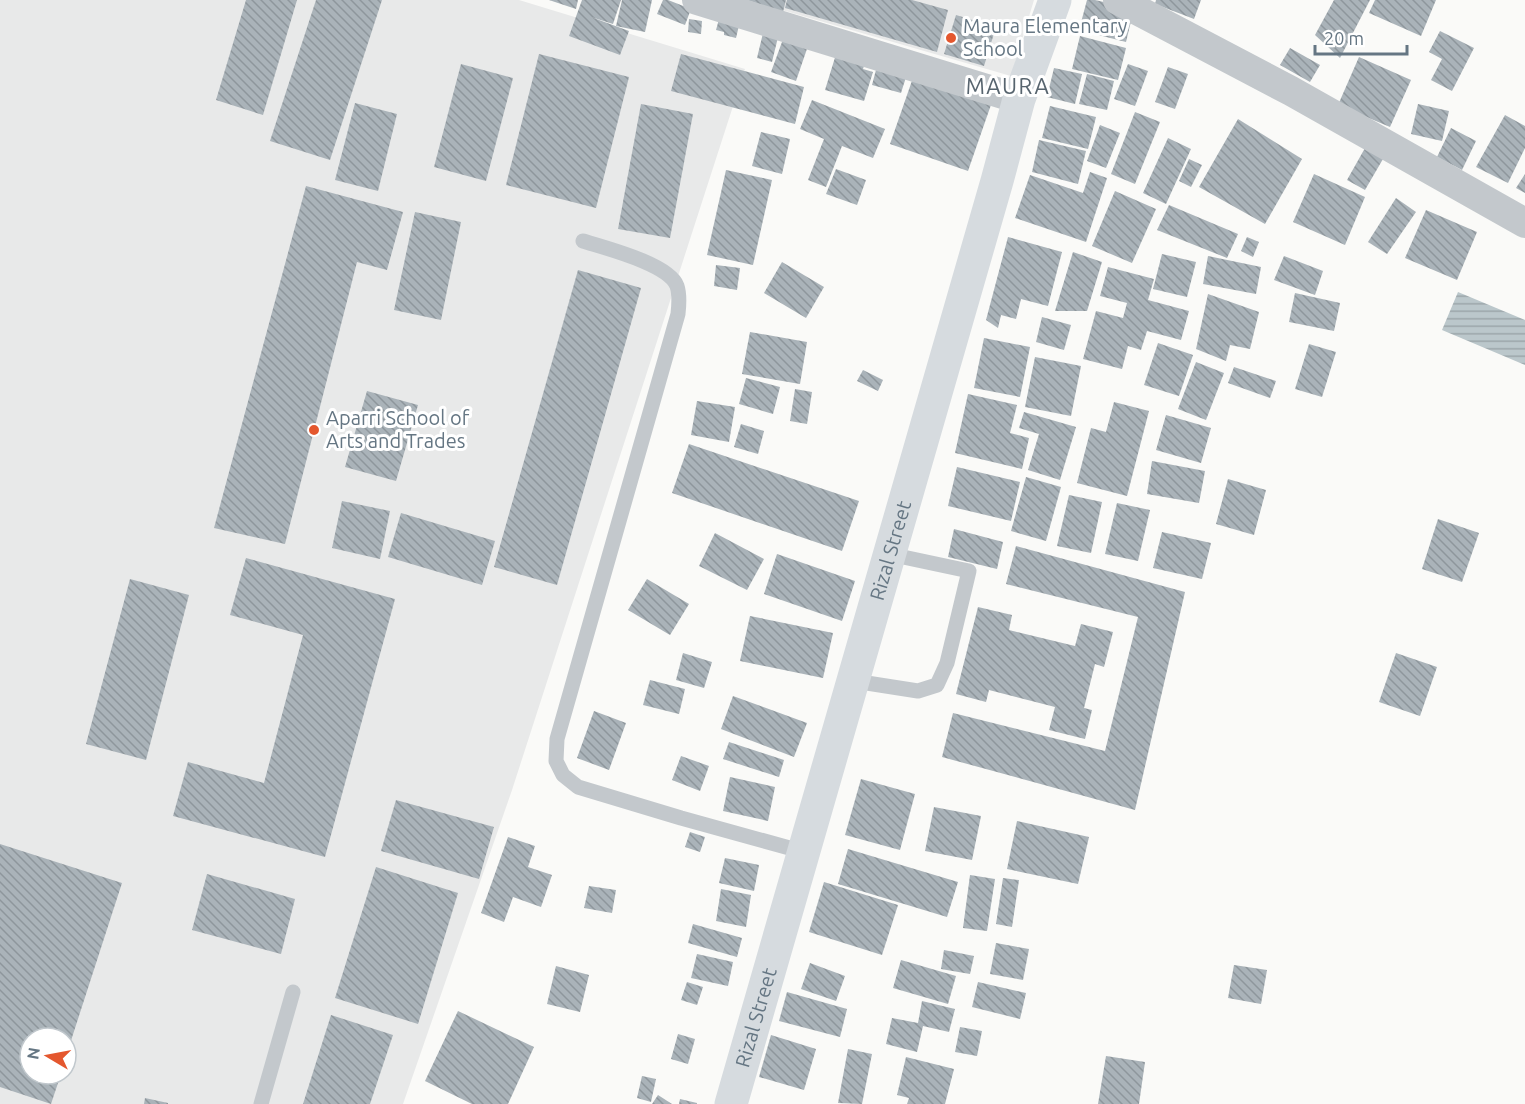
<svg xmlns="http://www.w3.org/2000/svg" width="1525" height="1104" font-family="Ubuntu,sans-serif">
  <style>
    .built { fill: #e8e9e9; fill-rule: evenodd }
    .water { fill: url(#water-rules) }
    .building { fill: url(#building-back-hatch) }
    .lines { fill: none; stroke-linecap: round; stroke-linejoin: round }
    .lane { stroke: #c3c8cc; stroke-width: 15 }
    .street { stroke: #c3c8cc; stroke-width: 30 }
    .secondary { stroke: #d6dbdf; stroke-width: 33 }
    .poi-dot { fill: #e4572e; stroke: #fff; stroke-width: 2 }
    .labels { text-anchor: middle; stroke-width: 6; stroke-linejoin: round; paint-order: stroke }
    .poi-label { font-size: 20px; fill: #657683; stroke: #fff; text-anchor: start }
    .street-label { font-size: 20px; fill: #657683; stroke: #fff }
    .quarter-label { font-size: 22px; letter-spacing: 1.5px; fill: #57646e; stroke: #fff }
  </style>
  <defs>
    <pattern id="water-rules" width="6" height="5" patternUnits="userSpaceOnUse" patternTransform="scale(1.5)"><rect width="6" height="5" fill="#bbc7cb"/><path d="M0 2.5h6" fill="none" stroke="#9ca6aa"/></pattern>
    <pattern id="building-back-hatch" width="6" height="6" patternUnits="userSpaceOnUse" patternTransform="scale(1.5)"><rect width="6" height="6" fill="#aab3b9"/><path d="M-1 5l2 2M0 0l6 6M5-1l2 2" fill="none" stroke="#8e969c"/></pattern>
  </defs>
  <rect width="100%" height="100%" fill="#fafaf8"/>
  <g class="built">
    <path d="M0,0H519L745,69L512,790L403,1104H0ZM30,1038H66V1074H30Z"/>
    <path d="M747,0H1034L1011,76Z"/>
  </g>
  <path class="water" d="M1458,292L1525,320V365L1442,330Z"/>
  <g class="building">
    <path d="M246,0H297L263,115L216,100Z"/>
    <path d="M316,0H382L330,160L270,141Z"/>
    <path d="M549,0H578L576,9Z"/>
    <path d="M582,0H621L613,24L591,17L629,31L620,55L569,36Z"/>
    <path d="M622,0H652L645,32L616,26Z"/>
    <path d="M663,0H668L691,9L685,25L657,14Z"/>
    <path d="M747,0H786L783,12Z"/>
    <path d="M787,0H912L948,10L937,52L785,8Z"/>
    <path d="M1087,0H1095L1134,9L1126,42L1079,30Z"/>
    <path d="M1156,0H1201L1194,19L1155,4Z"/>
    <path d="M1334,0H1370L1340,58L1315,35Z"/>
    <path d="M1375,0H1436L1421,36L1369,13Z"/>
    <path d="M721,12L741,17L736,38L724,35V32L716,30Z"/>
    <path d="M956,15L996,27L984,66L944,54Z"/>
    <path d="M689,19L702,21L701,34L688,32Z"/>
    <path d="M764,29L779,33L772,62L757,58Z"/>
    <path d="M786,31L810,40L796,81L771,72Z"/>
    <path d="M1440,31L1474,48L1452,91L1431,80L1442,59L1429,52Z"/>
    <path d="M1080,36L1126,48L1118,80L1072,69Z"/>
    <path d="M1290,48L1320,65L1310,82L1280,65Z"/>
    <path d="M837,51L866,60L863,69L873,72L864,101L825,90Z"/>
    <path d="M539,54L629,77L596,208L506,185Z"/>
    <path d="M681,54L804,87L795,124L671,91Z"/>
    <path d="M1359,57L1411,80L1390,127L1338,105Z"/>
    <path d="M461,64L513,78L486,181L434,167Z"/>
    <path d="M1128,64L1148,71L1135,106L1114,99Z"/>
    <path d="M877,66L907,74L901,93L872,85Z"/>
    <path d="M1168,67L1188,74L1175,109L1155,102Z"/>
    <path d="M1054,68L1082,74L1075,104L1047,97Z"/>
    <path d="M915,72L993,99L968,171L890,144Z"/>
    <path d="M1087,74L1114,81L1107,110L1079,104Z"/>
    <path d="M812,100L885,129L873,158L842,146L826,187L808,180L824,139L800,129Z"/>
    <path d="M355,103L397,114L378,191L335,180Z"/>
    <path d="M641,104L693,114L670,238L618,229Z"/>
    <path d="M1418,104L1449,111L1442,141L1411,134Z"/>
    <path d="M1050,106L1096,117L1088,149L1042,138Z"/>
    <path d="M1135,112L1160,122L1135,184L1111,174Z"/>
    <path d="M1505,115L1525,126V148L1508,183L1476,167Z"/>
    <path d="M1238,119L1302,159L1265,224L1199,187Z"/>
    <path d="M1100,125L1120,133L1106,168L1087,161Z"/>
    <path d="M1451,128L1476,141L1462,170L1437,157Z"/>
    <path d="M761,132L790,139L782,174L752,166Z"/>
    <path d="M1168,138L1191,149L1166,204L1143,193Z"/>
    <path d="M1039,140L1086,151L1078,184L1032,172Z"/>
    <path d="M1365,148L1383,159L1365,190L1347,180Z"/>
    <path d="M1189,159L1202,165L1191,187L1179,181Z"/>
    <path d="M836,169L866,180L857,205L826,194Z"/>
    <path d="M726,170L772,180L753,265L707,255Z"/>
    <path d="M1090,172L1107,178L1086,242L1015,218L1030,175L1083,193Z"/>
    <path d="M1314,174L1365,197L1345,245L1293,222Z"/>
    <path d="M1525,174V193L1516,188Z"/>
    <path d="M306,186L403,212L387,270L357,262L285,544L214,528Z"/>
    <path d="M1115,191L1156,209L1132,263L1092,246Z"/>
    <path d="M1396,198L1416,212L1387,254L1368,242Z"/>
    <path d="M1169,205L1238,234L1227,258L1157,230Z"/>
    <path d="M1426,210L1477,232L1457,280L1405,258Z"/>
    <path d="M415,212L461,222L441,320L394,310Z"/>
    <path d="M1008,237L1062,252L1048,306L1021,299L1016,319L1001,315L998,328L986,320Z"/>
    <path d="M1247,237L1259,242L1253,257L1241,251Z"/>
    <path d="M1073,252L1102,262L1087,311H1055Z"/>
    <path d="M1162,254L1196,262L1187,297L1153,289Z"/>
    <path d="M1208,256L1261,267L1256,294L1203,284Z"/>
    <path d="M1284,256L1323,271L1315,295L1274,280Z"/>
    <path d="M782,262L824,287L806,318L764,293Z"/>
    <path d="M716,265L740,268L737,290L714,286Z"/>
    <path d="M1108,267L1154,279L1148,300L1189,311L1181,340L1147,331L1141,350L1128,346L1122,369L1083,359L1096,311L1123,318L1127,303L1100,296Z"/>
    <path d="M578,270L641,288L557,585L494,567Z"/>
    <path d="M1295,293L1340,303L1334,331L1289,322Z"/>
    <path d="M1208,294L1259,312L1250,349L1230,345L1226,361L1196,349Z"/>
    <path d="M1042,317L1071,325L1064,350L1036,342Z"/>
    <path d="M750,332L807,342L800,384L742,374Z"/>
    <path d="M984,338L1030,347L1020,397L974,388Z"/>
    <path d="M1158,343L1193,355L1179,396L1144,385Z"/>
    <path d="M1309,344L1336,352L1322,397L1295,389Z"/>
    <path d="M1035,357L1081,366L1071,416L1025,407Z"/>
    <path d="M1196,362L1224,373L1206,420L1178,409Z"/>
    <path d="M1234,367L1276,381L1270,398L1228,383Z"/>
    <path d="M863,370L883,380L878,391L857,381Z"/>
    <path d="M746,378L780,387L773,414L739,404Z"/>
    <path d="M795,389L812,392L807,424L790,421Z"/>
    <path d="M367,391L418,405L396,481L345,467Z"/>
    <path d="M968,394L1017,405L1010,433L1029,438L1022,469L955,453Z"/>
    <path d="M697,401L735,407L729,442L691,435Z"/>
    <path d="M1114,402L1149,411L1127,496L1077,483L1091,428L1106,432Z"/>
    <path d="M1024,412L1076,427L1060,480L1028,470L1039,434L1019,428Z"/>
    <path d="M1166,415L1211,428L1201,463L1156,450Z"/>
    <path d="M741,424L764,431L758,454L734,447Z"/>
    <path d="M689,444L859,501L842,551L672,493Z"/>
    <path d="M1152,461L1205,471L1199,503L1147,494Z"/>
    <path d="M957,467L1020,482L1011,521L948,506Z"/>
    <path d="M1026,477L1061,487L1046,541L1011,531Z"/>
    <path d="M1228,479L1266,490L1254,535L1216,524Z"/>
    <path d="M1069,495L1102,502L1091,553L1057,546Z"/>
    <path d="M342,501L390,511L380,559L332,548Z"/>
    <path d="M1117,503L1150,510L1138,561L1105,554Z"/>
    <path d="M401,513L495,541L482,585L388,557Z"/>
    <path d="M1438,519L1479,533L1462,582L1422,569Z"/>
    <path d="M954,529L1003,542L997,569L948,557Z"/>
    <path d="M1162,532L1211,543L1202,579L1153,568Z"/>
    <path d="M715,533L764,559L747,590L699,566Z"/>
    <path d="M1016,546L1185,592L1135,810L942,757L953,713L1105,751L1138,617L1006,584Z"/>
    <path d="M777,554L855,581L842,621L764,594Z"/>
    <path d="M246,558L395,599L325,857L173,816L188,762L264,783L303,635L230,615Z"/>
    <path d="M130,579L189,595L146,760L86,744Z"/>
    <path d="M647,579L689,604L670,635L628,610Z"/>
    <path d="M978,607L1012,615L1009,630L1075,646L1081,624L1113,632L1104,667L1095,664L1084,708L1092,710L1085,739L1049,730L1055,707L989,690L986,702L956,694Z"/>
    <path d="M750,616L833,633L823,678L740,661Z"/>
    <path d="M683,653L712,662L704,688L676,680Z"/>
    <path d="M1396,653L1437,667L1420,716L1379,702Z"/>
    <path d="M650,680L685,689L679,714L643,705Z"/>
    <path d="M733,696L807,723L794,757L721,729Z"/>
    <path d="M594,711L626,723L609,770L577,758Z"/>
    <path d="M729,742L784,760L779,777L723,759Z"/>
    <path d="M681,756L709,766L700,791L672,780Z"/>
    <path d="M730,777L775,787L768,821L723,811Z"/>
    <path d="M861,779L915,794L900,850L845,835Z"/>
    <path d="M396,800L494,827L479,879L381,851Z"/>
    <path d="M934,807L981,816L972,860L925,851Z"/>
    <path d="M1017,821L1089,837L1078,884L1007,869Z"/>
    <path d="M690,832L705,837L700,852L685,847Z"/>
    <path d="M508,837L535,846L528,867L552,875L541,907L513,897L504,922L481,913Z"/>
    <path d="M0,844L122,883L66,1056V1038H30V1074H61L51,1104L0,1087Z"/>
    <path d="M848,849L958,882L947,917L838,884Z"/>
    <path d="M725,858L759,865L754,891L719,883Z"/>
    <path d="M376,867L458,893L418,1024L335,998Z"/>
    <path d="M207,874L295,899L281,954L192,930Z"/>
    <path d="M970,875L995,879L987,931L963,928Z"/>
    <path d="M1003,878L1019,880L1012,927L996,924Z"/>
    <path d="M824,882L898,905L882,955L809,932Z"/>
    <path d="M589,886L616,890L612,913L584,908Z"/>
    <path d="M721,889L751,895L746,927L716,921Z"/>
    <path d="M693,924L742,938L737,957L688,943Z"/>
    <path d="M996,943L1029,949L1023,980L990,974Z"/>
    <path d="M944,950L974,956L970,974L941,969Z"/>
    <path d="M697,954L733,962L728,986L691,978Z"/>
    <path d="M901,960L956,976L948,1004L893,988Z"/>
    <path d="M810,963L845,976L836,1001L801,989Z"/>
    <path d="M1234,965L1267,970L1261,1004L1228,998Z"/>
    <path d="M556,966L589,975L580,1012L547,1004Z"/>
    <path d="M687,982L703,987L697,1005L681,1000Z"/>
    <path d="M978,982L1026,993L1020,1019L972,1007Z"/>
    <path d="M787,992L847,1009L840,1037L779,1021Z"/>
    <path d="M922,1001L955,1009L949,1032L923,1026L917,1052L886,1044L892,1018L918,1023Z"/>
    <path d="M458,1011L534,1047L508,1104H472L425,1081Z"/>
    <path d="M331,1015L393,1035L370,1104H303Z"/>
    <path d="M960,1027L982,1031L977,1056L955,1052Z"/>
    <path d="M678,1034L695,1039L688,1064L671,1059Z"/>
    <path d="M771,1035L816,1049L804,1090L759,1077Z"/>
    <path d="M848,1049L872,1054L862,1104L838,1103Z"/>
    <path d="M1106,1056L1145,1062L1139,1104H1098Z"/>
    <path d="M906,1057L954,1069L945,1104H907L909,1098L897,1095Z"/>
    <path d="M642,1076L656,1079L651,1102L637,1098Z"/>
    <path d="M658,1095L672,1104H652Z"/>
    <path d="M145,1098L168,1103V1104H144Z"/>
    <path d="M680,1099L697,1103V1104H679Z"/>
  </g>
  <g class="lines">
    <g class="lane">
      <path d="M583,241C605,248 669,264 677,286C680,295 679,305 678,314L557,739L556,761L563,775L578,787L681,818L804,852"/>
      <path d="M854,681L918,691L937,685L947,663L969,571L889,554"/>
      <path d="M261,1104L293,992"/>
    </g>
    <g class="street">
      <path d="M697,0L1019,99"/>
      <path d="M1118,0L1291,91L1525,223"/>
    </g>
    <path class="secondary" id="s1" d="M731,1104L997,181L1019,99L1055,0"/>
  </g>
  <g class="poi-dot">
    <circle cx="951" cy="38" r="6"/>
    <circle cx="314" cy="430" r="6"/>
  </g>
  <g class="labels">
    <g class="poi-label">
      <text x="963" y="33">Maura Elementary<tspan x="963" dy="23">School</tspan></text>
      <text x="326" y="425">Aparri School of<tspan x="326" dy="23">Arts and Trades</tspan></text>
    </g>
    <g class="street-label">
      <text dy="7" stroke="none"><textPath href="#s1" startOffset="576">Rizal Street</textPath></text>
      <text dy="7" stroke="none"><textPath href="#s1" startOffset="90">Rizal Street</textPath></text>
    </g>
    <g class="quarter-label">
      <text x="1008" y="94">MAURA</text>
    </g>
  </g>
  <g transform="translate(48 1056) rotate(280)"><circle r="28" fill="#ffffff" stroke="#c1c8cd" stroke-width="1.5"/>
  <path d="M0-4.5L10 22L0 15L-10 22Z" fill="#e4572e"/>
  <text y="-9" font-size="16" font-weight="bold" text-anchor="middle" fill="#657683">N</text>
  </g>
  <path d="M1315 45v9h92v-9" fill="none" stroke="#657683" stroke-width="3"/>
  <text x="1324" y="45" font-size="18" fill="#657683" stroke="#ffffff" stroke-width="4.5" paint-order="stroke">20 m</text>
</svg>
